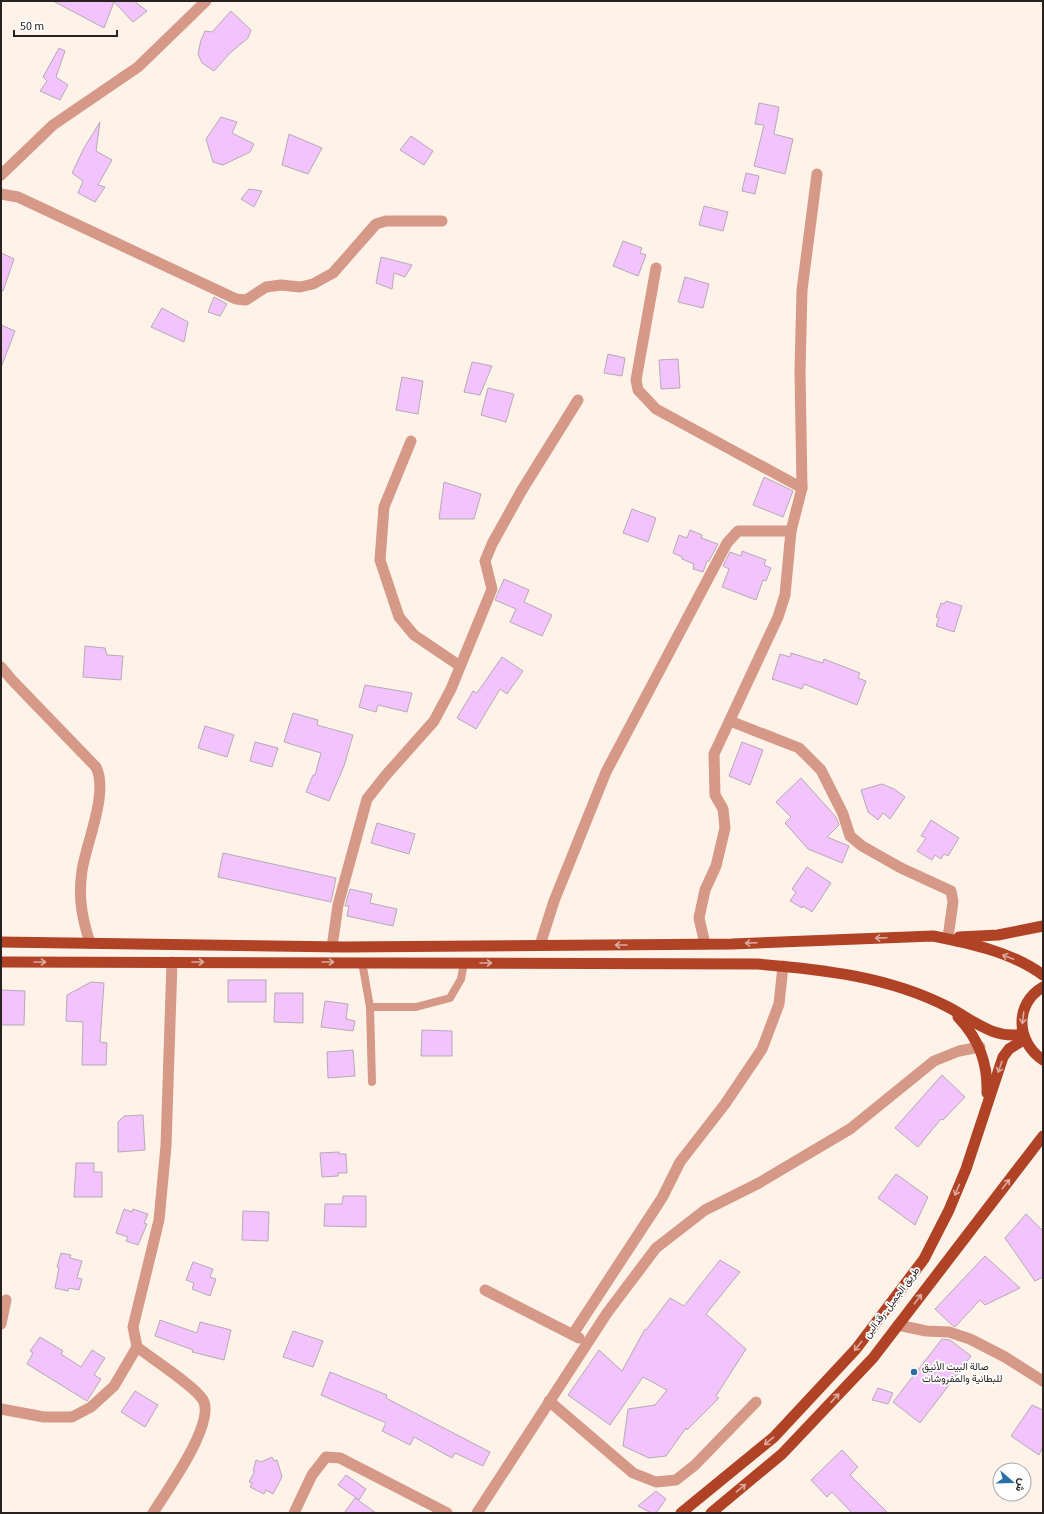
<svg xmlns="http://www.w3.org/2000/svg" width="1044" height="1514" font-family="'Source Sans 3',Vazirmatn,sans-serif">
  <style>
    .building { fill: #f2c3fd; stroke: #b4abb6 }
    .lines { fill: none; stroke-linecap: round; stroke-linejoin: round }
    .service { stroke: #d69887; stroke-width: 8 }
    .minor { stroke: #d69887; stroke-width: 11 }
    .primary { stroke: #b04226; stroke-width: 11 }
    .oneway { stroke: #dbaa9d }
    .poi-dot { fill: #296fa3; stroke: #fff; stroke-width: 1.5 }
    .labels { text-anchor: middle; stroke-width: 3.5; stroke-linejoin: round; paint-order: stroke }
    .street-label { font-size: 10px; fill: #282320; stroke: #fff }
    .poi-label { font-size: 10px; fill: #282320; stroke: #fff; text-anchor: start }
  </style>
  <rect width="100%" height="100%" fill="#fff2e9"/>
  <g class="building">
    <path d="M53,1H134L147,11L133,22L114,2L104,28Z"/>
    <path d="M231,11L251,30L248,38L230,53L214,71L202,63L198,54L201,40L205,31L212,32Z"/>
    <path d="M59,48L65,51L56,77L68,85L60,100L40,91L47,81L43,77Z"/>
    <path d="M759,103L779,107L774,134L793,139L785,174L754,166L764,125L755,124Z"/>
    <path d="M221,117L237,122L232,133L254,144L250,152L223,165L213,162L206,139Z"/>
    <path d="M100,122L96,151L112,160L98,185L105,187L95,202L78,193L83,181L72,173L84,148Z"/>
    <path d="M289,134L322,148L308,174L282,165Z"/>
    <path d="M411,136L433,151L424,165L400,150Z"/>
    <path d="M746,173L759,176L755,194L742,191Z"/>
    <path d="M249,189L262,191L254,207L241,199Z"/>
    <path d="M704,206L728,212L723,231L699,225Z"/>
    <path d="M623,241L642,248L640,253L646,255L638,276L613,266Z"/>
    <path d="M1,253L14,259L3,291H1Z"/>
    <path d="M381,257L412,265L405,277L394,273L392,289L376,283Z"/>
    <path d="M685,277L709,284L703,308L678,302Z"/>
    <path d="M214,297L227,304L220,316L208,312Z"/>
    <path d="M162,308L188,322L184,342L151,327Z"/>
    <path d="M1,325L15,331L2,365H1Z"/>
    <path d="M608,354L625,358L622,376L604,373Z"/>
    <path d="M678,359L680,388L661,389L659,360Z"/>
    <path d="M472,362L492,366L480,395L464,392Z"/>
    <path d="M402,377L423,381L418,414L396,410Z"/>
    <path d="M488,388L514,394L506,422L481,415Z"/>
    <path d="M764,477L793,491L783,517L753,505Z"/>
    <path d="M444,482L481,494L474,519H439Z"/>
    <path d="M632,509L656,518L648,542L623,533Z"/>
    <path d="M690,530L702,535L701,538L718,544L709,561H707L703,572L693,569L694,564L682,559V557L673,553L679,535L687,538Z"/>
    <path d="M742,551L766,560L764,565L771,568L766,581L763,580L756,600L722,587L729,569L723,566L730,552L741,556Z"/>
    <path d="M504,579L529,590L524,602L552,615L542,636L510,622L516,609L495,600Z"/>
    <path d="M946,601L962,606L954,632L936,626L939,618L936,617L941,603L944,604Z"/>
    <path d="M85,646L105,648L107,655L123,656L121,680L83,677Z"/>
    <path d="M791,653L823,663L824,659L860,673L858,678L866,681L857,705L804,684L802,689L772,679L780,654L790,657Z"/>
    <path d="M502,657L523,671L507,694L500,689L476,729L457,718L473,691L477,693Z"/>
    <path d="M365,685L412,693L407,712L378,705L376,712L359,707Z"/>
    <path d="M293,713L318,720L317,725L353,735L344,766L329,801L306,792L313,775H315L321,753L284,742Z"/>
    <path d="M205,726L234,735L227,757L198,748Z"/>
    <path d="M255,742L278,748L272,767L250,761Z"/>
    <path d="M742,742L763,750L750,785L729,776Z"/>
    <path d="M801,778L836,817L839,825L827,837L849,846L842,863L808,849L785,823L791,817L776,802Z"/>
    <path d="M882,784L894,789L905,797L890,819L883,813L878,820L868,812L861,790Z"/>
    <path d="M931,820L959,838L948,856L944,854L941,859L935,855L932,860L917,851L926,838L921,836Z"/>
    <path d="M377,823L415,834L409,854L371,843Z"/>
    <path d="M223,853L336,878L331,902L218,877Z"/>
    <path d="M807,867L831,883L812,912L803,906L802,908L790,901L796,892L792,889Z"/>
    <path d="M350,889L372,894L370,903L397,909L393,926L347,916L349,906H345Z"/>
    <rect x="228" y="980" width="38" height="22"/>
    <path d="M91,982L104,983L100,1042L107,1043L106,1065H82L83,1022L66,1021L67,995Z"/>
    <path d="M1,990L25,991L24,1025H1Z"/>
    <path d="M275,993H303V1023L274,1022Z"/>
    <path d="M325,1001L348,1004L346,1019L355,1021L353,1031L321,1027Z"/>
    <path d="M422,1030L452,1031V1056H421Z"/>
    <path d="M353,1050L355,1076L328,1078L327,1052Z"/>
    <path d="M942,1075L965,1097L943,1120L941,1119L918,1147L895,1128Z"/>
    <path d="M143,1115L145,1150L118,1152V1122L124,1116Z"/>
    <path d="M339,1152V1154H346L347,1173H338V1176L322,1177L320,1153Z"/>
    <path d="M76,1163H94V1172H102V1197H74Z"/>
    <path d="M896,1174L928,1197L915,1225L878,1198Z"/>
    <path d="M343,1196H366V1227L324,1226L325,1204H342Z"/>
    <path d="M124,1209L132,1212L133,1209L148,1214L144,1223L147,1224L138,1245L126,1241L128,1237L116,1233Z"/>
    <path d="M243,1211L269,1212L268,1241L242,1240Z"/>
    <path d="M1026,1214L1043,1231V1277L1035,1281L1005,1238Z"/>
    <path d="M61,1253L71,1255L70,1258L82,1261L77,1278L82,1279L79,1290L69,1288L68,1291L55,1288L59,1267H57Z"/>
    <path d="M985,1256L1020,1288L985,1305L980,1300L955,1327L953,1326L935,1309Z"/>
    <path d="M720,1260L740,1272L706,1314L746,1349L716,1396L719,1398L687,1430L686,1428L666,1456L649,1458L623,1446L628,1409L655,1405L667,1390L643,1377L610,1425L568,1395L599,1350L622,1371L645,1329L646,1330L670,1298L684,1306Z"/>
    <path d="M193,1262L213,1269L210,1277L216,1279L210,1296L192,1289L194,1283L186,1280Z"/>
    <path d="M160,1320L197,1333L200,1322L231,1330L224,1360L192,1352L193,1350L155,1336Z"/>
    <path d="M293,1331L323,1341L313,1367L283,1357Z"/>
    <path d="M40,1337L63,1351L61,1354L81,1367L92,1350L105,1358L94,1375L101,1379L87,1401L27,1364L33,1353L30,1351Z"/>
    <path d="M942,1339L950,1340L971,1356L920,1423L893,1402Z"/>
    <path d="M330,1372L387,1395L386,1398L490,1452L483,1466L455,1453L452,1458L414,1437L410,1445L382,1431L386,1423L321,1395Z"/>
    <path d="M878,1388L893,1393L888,1404L872,1400Z"/>
    <path d="M135,1391L158,1405L145,1427L121,1412Z"/>
    <path d="M1032,1405L1043,1410V1447L1039,1455L1011,1436Z"/>
    <path d="M842,1450L858,1467L850,1475L888,1513H852L832,1492L827,1497L811,1480Z"/>
    <path d="M272,1457L274,1461L277,1460L282,1477L273,1494L266,1490L264,1494L250,1487L252,1483L249,1482L255,1471H253L256,1460L261,1462Z"/>
    <path d="M346,1475L366,1489L359,1500L338,1485Z"/>
    <path d="M656,1491L666,1499L656,1513H651L638,1506Z"/>
    <path d="M355,1498L376,1513H344Z"/>
  </g>
  <g class="lines">
    <g class="service">
      <path d="M362,962L370,1007L372,1082"/>
      <path d="M370,1007H416L450,998L461,979L464,963"/>
    </g>
    <g class="minor">
      <path d="M1,175L53,125L138,67L206,1"/>
      <path d="M1,194L18,197L236,299L246,300L266,287L281,285L300,287L313,284L333,273L376,224L386,221H442"/>
      <path d="M656,268L636,380L638,390L656,409L802,488"/>
      <path d="M411,441L384,507L380,560L399,617L414,635L460,666"/>
      <path d="M1,667L12,680L96,767C109,793 86,843 82,871C78,897 82,918 90,943"/>
      <path d="M730,721L799,748L821,770L843,814L850,836L862,846L901,868L951,891L953,902L948,937"/>
      <path d="M705,944L699,918L705,890L716,866L725,828L723,809L715,795L714,754L778,617L785,595L791,531L802,488L800,371L802,290L817,174"/>
      <path d="M540,945L554,901L606,772L727,543L738,531H791"/>
      <path d="M332,947L338,905L367,799L386,775L434,721L451,689L492,589L485,561L492,544L522,490L578,400"/>
      <path d="M485,1290L579,1338"/>
      <path d="M1,1324L6,1300"/>
      <path d="M898,1325L926,1331L949,1332L970,1339L1005,1357L1043,1381"/>
      <path d="M573,1334L662,1198L680,1162L725,1104L762,1049L779,1004L783,966"/>
      <path d="M549,1401L633,1473L656,1482L676,1480L695,1465L756,1402"/>
      <path d="M1,1409L44,1417H72L91,1407L114,1386L137,1347"/>
      <path d="M153,1513C166,1492 216,1423 203,1400C195,1386 151,1358 137,1347L133,1327L159,1220L166,1146L172,962"/>
      <path d="M294,1513L312,1475L326,1457L340,1458L447,1513"/>
      <path d="M477,1513L607,1313L656,1248L705,1210L759,1183L850,1129L934,1061L959,1051L980,1047"/>
    </g>
    <g class="primary">
      <path d="M959,937L998,935L1043,926"/>
      <path d="M1,942L344,947L732,944L933,936C969,943 1012,952 1043,975"/>
      <path d="M1,962L757,964C822,969 890,977 948,1007C973,1020 994,1040 1023,1034"/>
      <path d="M1043,987C1014,1004 1016,1042 1043,1060"/>
      <path d="M958,1017C979,1039 988,1063 987,1093"/>
      <path d="M681,1513L774,1437L856,1349L924,1259L949,1210L966,1169L1003,1057L1009,1049L1025,1039"/>
      <path d="M711,1513L782,1454L873,1358L1043,1136"/>
    </g>
  </g>
  <defs><path id="oneway-shaft" d="M-6 0H5M1.5-3L5.5 0L1.5 3" fill="none" stroke-width="1.6" stroke-linecap="round" stroke-linejoin="round"/></defs>
  <g class="oneway">
    <use href="#oneway-shaft" transform="translate(881 938) rotate(178)"/>
    <use href="#oneway-shaft" transform="translate(751 943) rotate(178)"/>
    <use href="#oneway-shaft" transform="translate(621 945) rotate(180)"/>
    <use href="#oneway-shaft" transform="translate(1008 957) rotate(-159)"/>
    <use href="#oneway-shaft" transform="translate(40 962)"/>
    <use href="#oneway-shaft" transform="translate(198 962)"/>
    <use href="#oneway-shaft" transform="translate(328 962)"/>
    <use href="#oneway-shaft" transform="translate(486 963)"/>
    <use href="#oneway-shaft" transform="translate(1023 1018) rotate(97)"/>
    <use href="#oneway-shaft" transform="translate(1000 1067) rotate(109)"/>
    <use href="#oneway-shaft" transform="translate(1006 1184) rotate(-52)"/>
    <use href="#oneway-shaft" transform="translate(957 1190) rotate(112)"/>
    <use href="#oneway-shaft" transform="translate(918 1299) rotate(-53)"/>
    <use href="#oneway-shaft" transform="translate(858 1346) rotate(128)"/>
    <use href="#oneway-shaft" transform="translate(835 1398) rotate(-47)"/>
    <use href="#oneway-shaft" transform="translate(769 1441) rotate(140)"/>
    <use href="#oneway-shaft" transform="translate(741 1488) rotate(-40)"/>
  </g>
  <circle class="poi-dot" cx="914" cy="1372" r="4"/>
  <g class="labels">
    <g class="street-label">
      <text transform="translate(891 1302) rotate(-53)" y="4">طريق الجميل -رقدالين</text>
    </g>
    <g class="poi-label">
      <text x="922" y="1370">صالة البيت الأنيق<tspan x="922" dy="12">للبطانية والمفروشات</tspan></text>
    </g>
  </g>
  <rect width="1044" height="1514" fill="none" stroke="#282320" stroke-width="4"/>
  <g transform="translate(1012 1482) rotate(110)"><circle r="19" fill="#ffffff" stroke="#a9a7a6"/>
  <path d="M0-3L7 15L0 10L-7 15Z" fill="#296fa3"/>
  <text y="-6" font-size="11" font-weight="bold" text-anchor="middle" fill="#282320">ش</text>
  </g>
  <path d="M14 30v6h103v-6" fill="none" stroke="#282320" stroke-width="2"/>
  <text x="20" y="30" font-size="12" fill="#282320" stroke="#ffffff" stroke-width="3" paint-order="stroke">50 m</text>
</svg>
